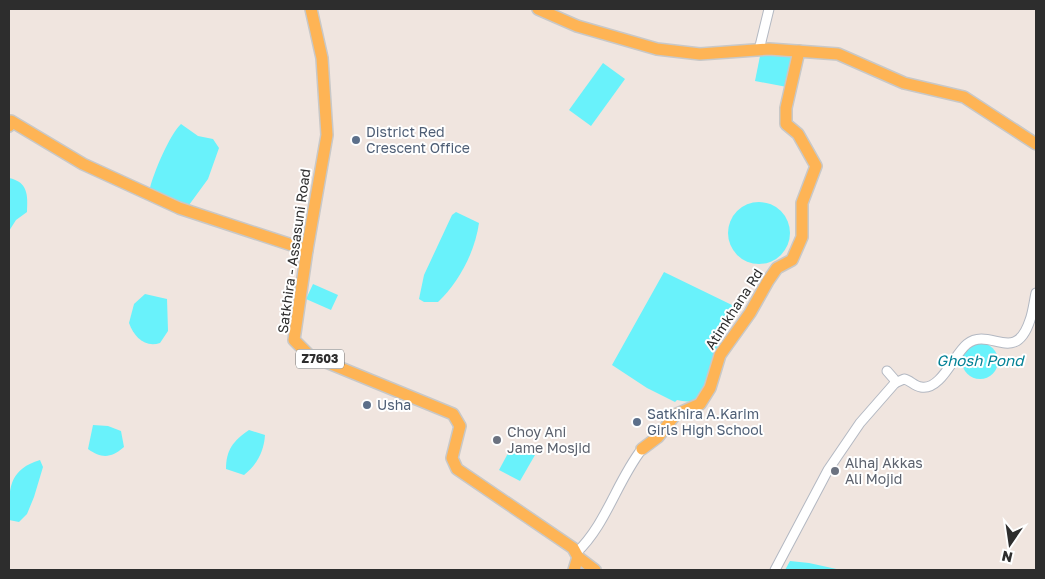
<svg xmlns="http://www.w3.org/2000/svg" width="1045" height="579" font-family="'Golos Text',sans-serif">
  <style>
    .water { fill: #69f2fb }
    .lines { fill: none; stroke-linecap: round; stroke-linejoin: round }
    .minor-casing { stroke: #b3b8c2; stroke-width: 11 }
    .major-casing { stroke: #c8c8c8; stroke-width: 14 }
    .minor { stroke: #fff; stroke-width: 9 }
    .major { stroke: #feb455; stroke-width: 11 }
    .service-dot { fill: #5c6f8a; stroke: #fff; stroke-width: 2 }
    .worship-dot { fill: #6b7280; stroke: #fff; stroke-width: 2 }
    .labels { text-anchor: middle; stroke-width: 4; stroke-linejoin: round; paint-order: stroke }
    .shield { fill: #fff; stroke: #6c6c6c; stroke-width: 1 }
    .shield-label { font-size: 12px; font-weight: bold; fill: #2d2d2d }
    .service-label { font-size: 14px; fill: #4e5e75; stroke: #fff; text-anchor: start }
    .street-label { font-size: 14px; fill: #2d2d2d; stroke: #fff }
    .worship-label { font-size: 14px; fill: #5b616d; stroke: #fff; text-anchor: start }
    .water-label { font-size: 15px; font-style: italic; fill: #038296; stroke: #fff }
  </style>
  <rect width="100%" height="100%" fill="#f0e5df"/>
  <g class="water">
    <path d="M769,53L793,57L787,87L755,81L760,56Z"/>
    <path d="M603,63L625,79L591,126L569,110Z"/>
    <path d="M181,124L198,136L213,139L219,148L208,179L189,205L173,201L150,188C154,172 170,134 181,124Z"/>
    <path d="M9,178C28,182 28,195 27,212L16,220L9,231Z"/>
    <circle cx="759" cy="233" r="31"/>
    <path d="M456,212L479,223C475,252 459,282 438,302H424L419,299L424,275L452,215Z"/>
    <path d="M664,272L734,306L719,334L720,346L701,396C693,403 686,402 677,400L675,402L647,388L612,365Z"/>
    <path d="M313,284L338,295L331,310L306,299Z"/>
    <path d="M145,294L167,299L168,331L160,343C145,348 134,337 129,323L134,304Z"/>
    <circle cx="980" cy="361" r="18"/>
    <path d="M93,425L108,426L121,431L124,447C111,458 102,459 88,449Z"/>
    <path d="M249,430L265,435C264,451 257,465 244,475L226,469C226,450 233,441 249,430Z"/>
    <path d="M513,444L535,455L520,481L499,470Z"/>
    <path d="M40,460L43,467L34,497L27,514L19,522L9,520C9,491 7,470 40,460Z"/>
    <path d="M790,561L809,563L841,570H785Z"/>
  </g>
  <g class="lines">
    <defs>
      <g id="minor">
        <path d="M759,50L769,9"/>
        <path d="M887,371L894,379L895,383"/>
        <path d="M895,383L904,379C910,380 914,386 921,387C941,391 954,354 967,344C990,326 1015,366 1030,320C1033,312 1034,302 1036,293"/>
        <path d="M576,553C606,525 617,481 642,449"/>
        <path d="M775,570L828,470L860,423L895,383"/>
      </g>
      <g id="major">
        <path d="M311,9L322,58L327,135L307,250L294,340L309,355L453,414L460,426L452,458L457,469L573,548L578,557L574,570"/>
        <path d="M538,9L577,26L657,49L700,54L769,49L838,54L904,83L964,97L1036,144"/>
        <path d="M9,126L11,121L83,164L179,208L307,250"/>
        <path d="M642,449L658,437L675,415L700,404L710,388L720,355L750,313L768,281L777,268L792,260L802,237V203L816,166L798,134L786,124V108L799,51"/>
        <path d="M578,557L595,570"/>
      </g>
    </defs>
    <use href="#minor" class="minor-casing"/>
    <use href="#major" class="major-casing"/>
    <use href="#minor" class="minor"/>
    <use href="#major" class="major"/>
  </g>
  <g class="service-dot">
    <circle cx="356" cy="140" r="5"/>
    <circle cx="367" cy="405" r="5"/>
    <circle cx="637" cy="422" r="5"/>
  </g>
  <g class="worship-dot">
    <circle cx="497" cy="440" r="5"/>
    <circle cx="835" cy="471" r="5"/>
  </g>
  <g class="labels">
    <rect class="shield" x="296" y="349.5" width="48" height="19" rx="4"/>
    <g class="shield-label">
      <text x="320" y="363">Z7603</text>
    </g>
    <g class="service-label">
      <text x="366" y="137">District Red<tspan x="366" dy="16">Crescent Office</tspan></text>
      <text x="377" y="410">Usha</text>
      <text x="647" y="419">Satkhira A.Karim<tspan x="647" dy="16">Girls High School</tspan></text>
    </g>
    <g class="street-label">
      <text transform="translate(294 251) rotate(-82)" y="5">Satkhira - Assasuni Road</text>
      <text transform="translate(734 309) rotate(-57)" y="5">Atimkhana Rd</text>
    </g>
    <g class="worship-label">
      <text x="507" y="437">Choy Ani<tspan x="507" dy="16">Jame Mosjid</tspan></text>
      <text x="845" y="468">Alhaj Akkas<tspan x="845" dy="16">Ali Mojid</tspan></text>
    </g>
    <g class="water-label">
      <text x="980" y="366">Ghosh Pond</text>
    </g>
  </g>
  <rect width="1045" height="579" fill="none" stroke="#2d2d2d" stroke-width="20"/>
  <g transform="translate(1010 544) rotate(193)" stroke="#ffffff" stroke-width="4" paint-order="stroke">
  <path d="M0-4L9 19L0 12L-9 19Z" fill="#2d2d2d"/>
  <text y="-8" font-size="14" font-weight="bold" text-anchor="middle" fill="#2d2d2d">N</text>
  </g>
</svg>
